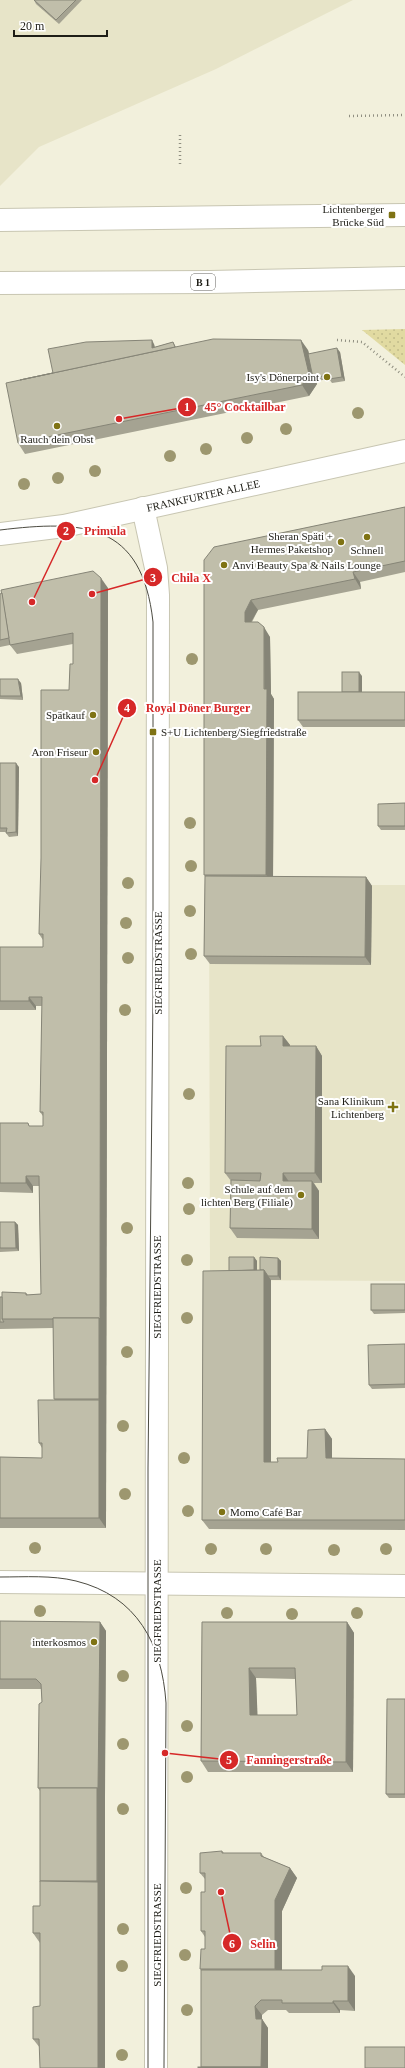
<svg xmlns="http://www.w3.org/2000/svg" width="405" height="2068" font-family="Georgia,serif">
  <style>
    .built { fill: #e7e4c8 }
    .grass { fill: url(#grass-dots) }
    .lines { fill: none; stroke-linecap: round; stroke-linejoin: round }
    .minor-casing { stroke: #c8c6b2; stroke-width: 24 }
    .major-casing { stroke: #c8c6b2; stroke-width: 24 }
    .path { stroke: #908f81; stroke-width: 2.5; stroke-dasharray: 1 3; stroke-linecap: butt }
    .minor { stroke: #fff; stroke-width: 22 }
    .major { stroke: #fff; stroke-width: 22 }
    .tram { stroke: #4c4b41; stroke-width: 1 }
    .tree { fill: #9d976f }
    .wall { fill: #a5a392; fill-rule: evenodd }
    .shaded-wall { fill: #868577 }
    .building { fill: #c0beaa; stroke: #868577; fill-rule: evenodd }
    .poi-dot { fill: #7f7314; stroke: #fff; stroke-width: 1.5 }
    .labels { text-anchor: middle; stroke-width: 4; stroke-linejoin: round; paint-order: stroke }
    .shield { fill: #fff; stroke: #62615c; stroke-width: 1 }
    .shield-label { font-size: 10px; font-weight: bold; fill: #1e1d16 }
    .poi-label { font-size: 11px; fill: #1e1d16; stroke: #fff; text-anchor: end }
    .street-label { font-size: 11px; fill: #1e1d16; stroke: #fff }
    .leader { fill: none; stroke: #d62828; stroke-width: 1.5 }
    .callout-dot { fill: #d62828; stroke: #fff; stroke-width: 1.5 }
    .mark-label { font-size: 12px; text-anchor: middle; font-weight: bold; fill: #fff }
    .callout-label { font-size: 12px; text-anchor: middle; font-weight: bold; fill: #d62828; stroke: #fff; stroke-width: 4; stroke-linejoin: round; paint-order: stroke }
  </style>
  <defs>
    <pattern id="grass-dots" width="8" height="8" patternUnits="userSpaceOnUse"><rect width="8" height="8" fill="#e1daa1"/><path d="M2 2h.1M6 6h.1" fill="none" stroke="#c1bb8a" stroke-width="1.8" stroke-linecap="round"/></pattern>
  </defs>
  <rect width="100%" height="100%" fill="#f2f0dc"/>
  <g class="built">
    <path d="M0,0H353L216,69L39,147L0,186Z"/>
    <path d="M209,885H405V1281L210,1280Z"/>
  </g>
  <path class="grass" d="M405,329V365L362,330Z"/>
  <g class="lines">
    <defs>
      <g id="minor">
        <path d="M143,508L156,568L158,595L156,2068"/>
        <path id="s1" d="M0,534L64,526L405,451"/>
        <path d="M0,1582L405,1586"/>
      </g>
      <g id="major">
        <path d="M0,220L405,215"/>
        <path d="M0,283L210,282L405,278"/>
      </g>
    </defs>
    <use href="#minor" class="minor-casing"/>
    <use href="#major" class="major-casing"/>
    <g class="path">
      <path d="M349,116L405,115"/>
      <path d="M180,135V166"/>
      <path d="M337,340L362,342L405,377"/>
    </g>
    <use href="#minor" class="minor"/>
    <use href="#major" class="major"/>
    <g class="tram">
      <path d="M0,530C83,520 142,522 153,622V997L148,1468V2068"/>
      <path d="M0,1577C25,1577 52,1575 76,1581C137,1596 162,1644 166,1703L164,2068"/>
    </g>
  </g>
  <g class="tree">
    <circle cx="358" cy="413" r="6"/>
    <circle cx="286" cy="429" r="6"/>
    <circle cx="247" cy="438" r="6"/>
    <circle cx="206" cy="449" r="6"/>
    <circle cx="170" cy="456" r="6"/>
    <circle cx="95" cy="471" r="6"/>
    <circle cx="58" cy="478" r="6"/>
    <circle cx="24" cy="484" r="6"/>
    <circle cx="192" cy="659" r="6"/>
    <circle cx="190" cy="823" r="6"/>
    <circle cx="191" cy="866" r="6"/>
    <circle cx="128" cy="883" r="6"/>
    <circle cx="190" cy="911" r="6"/>
    <circle cx="126" cy="923" r="6"/>
    <circle cx="191" cy="954" r="6"/>
    <circle cx="128" cy="958" r="6"/>
    <circle cx="125" cy="1010" r="6"/>
    <circle cx="189" cy="1094" r="6"/>
    <circle cx="188" cy="1183" r="6"/>
    <circle cx="189" cy="1209" r="6"/>
    <circle cx="127" cy="1228" r="6"/>
    <circle cx="187" cy="1260" r="6"/>
    <circle cx="187" cy="1318" r="6"/>
    <circle cx="127" cy="1352" r="6"/>
    <circle cx="123" cy="1426" r="6"/>
    <circle cx="184" cy="1458" r="6"/>
    <circle cx="125" cy="1494" r="6"/>
    <circle cx="188" cy="1511" r="6"/>
    <circle cx="35" cy="1548" r="6"/>
    <circle cx="211" cy="1549" r="6"/>
    <circle cx="266" cy="1549" r="6"/>
    <circle cx="386" cy="1549" r="6"/>
    <circle cx="334" cy="1550" r="6"/>
    <circle cx="40" cy="1611" r="6"/>
    <circle cx="227" cy="1613" r="6"/>
    <circle cx="357" cy="1613" r="6"/>
    <circle cx="292" cy="1614" r="6"/>
    <circle cx="123" cy="1676" r="6"/>
    <circle cx="187" cy="1726" r="6"/>
    <circle cx="123" cy="1744" r="6"/>
    <circle cx="187" cy="1777" r="6"/>
    <circle cx="123" cy="1809" r="6"/>
    <circle cx="186" cy="1888" r="6"/>
    <circle cx="123" cy="1929" r="6"/>
    <circle cx="185" cy="1955" r="6"/>
    <circle cx="122" cy="1966" r="6"/>
    <circle cx="187" cy="2010" r="6"/>
    <circle cx="122" cy="2055" r="6"/>
  </g>
  <g class="wall">
    <path d="M34,0H82L59,24L36,4Z"/>
    <path d="M173,342L176,347L308,350L309,354L340,352L345,381L332,383L329,379L316,381L317,384L309,396L25,454L18,443L53,373L154,344L155,347Z"/>
    <path d="M405,507V572L360,582L361,589L258,610L252,622L270,637L271,694L274,699L273,877H366L372,886L371,965L210,964L204,956L205,876L204,875V560Z"/>
    <path d="M108,588L106,1528H0V1457L42,1458V1448L39,1443L55,1400L54,1399L53,1328L0,1329V1297L26,1293L28,1295L41,1294L39,1186H33V1193L0,1192V1123L30,1126H43V1116L40,1112L42,1006H36V1010H0V947H43V940L39,934L73,664V644L17,654L10,645L0,647V594Z"/>
    <path d="M362,676V692H405V727H303L298,720L342,692Z"/>
    <path d="M0,679L21,683L23,700L0,699Z"/>
    <path d="M0,763L19,767L18,836L9,837L6,833V832H0Z"/>
    <path d="M405,803V830H381L378,826Z"/>
    <path d="M283,1036L290,1045V1046H316L322,1056V1183H314L319,1191V1239L237,1238L230,1228L231,1181L225,1173L261,1046Z"/>
    <path d="M0,1222H15L18,1225L19,1251L0,1252Z"/>
    <path d="M254,1257L257,1261V1270H260L278,1258L281,1261V1280H271V1462H278L307,1458L325,1429L332,1439V1458L405,1459V1530L209,1529L202,1520L229,1271Z"/>
    <path d="M405,1284V1313L374,1314L371,1310Z"/>
    <path d="M405,1344V1388L372,1389L369,1385Z"/>
    <path d="M0,1621L100,1622L106,1631L104,1891L40,2048L33,2039L40,2006V1943L33,1933L40,1906V1791L38,1788L42,1702L41,1689H0Z"/>
    <path d="M202,1622H347L354,1633L353,1772H208L201,1761ZM256,1678L296,1679L297,1715H257Z"/>
    <path d="M405,1699V1798H389L386,1794Z"/>
    <path d="M222,1851L224,1853H261L264,1857L290,1868L297,1878L282,1911V1970L355,1976V2011L340,2010V2013H289L286,2010H268L262,2015V2019L268,2028L201,2067V1970L200,1969L205,1949V1937L201,1931L205,1892V1879L200,1873Z"/>
  </g>
  <g class="shaded-wall">
    <path d="M152,340L154,344L155,351L152,348Z"/>
    <path d="M301,340L308,350L315,377L313,378L315,382L316,381L317,384L309,396L302,385Z"/>
    <path d="M337,348L340,352L345,381L342,377Z"/>
    <path d="M353,572L360,582L361,589L355,579Z"/>
    <path d="M101,578L108,588L106,1528L99,1518V1399Z"/>
    <path d="M251,600L258,610L251,622H245V612Z"/>
    <path d="M264,627L270,637L271,694L274,699L273,885L266,875Z"/>
    <path d="M359,672L362,676V698L359,695Z"/>
    <path d="M18,679L21,683L23,700L21,696Z"/>
    <path d="M16,763L19,767L18,836L16,832Z"/>
    <path d="M366,877L372,886L371,965L365,957Z"/>
    <path d="M29,997L36,1006V1010L29,1001Z"/>
    <path d="M283,1036L290,1045L289,1056L283,1046Z"/>
    <path d="M316,1046L322,1056V1183L315,1173Z"/>
    <path d="M283,1173L290,1183L283,1181Z"/>
    <path d="M26,1176L33,1186V1193L26,1183Z"/>
    <path d="M312,1181L319,1191V1239L312,1229Z"/>
    <path d="M15,1222L18,1225L19,1251L16,1248Z"/>
    <path d="M254,1257L257,1261V1280L254,1276Z"/>
    <path d="M278,1258L281,1261V1280L278,1276Z"/>
    <path d="M264,1270L271,1280V1472L264,1462Z"/>
    <path d="M325,1429L332,1439V1468L326,1458Z"/>
    <path d="M100,1622L106,1631L105,1798V2068H98L97,1788Z"/>
    <path d="M347,1622L354,1633L353,1772L346,1762Z"/>
    <path d="M249,1668L256,1678L258,1726L250,1715Z"/>
    <path d="M290,1868L297,1878L282,1911V1980L275,1969V1900Z"/>
    <path d="M348,1966L355,1976V2011L348,2001Z"/>
    <path d="M333,2001L340,2010V2013L333,2003Z"/>
    <path d="M255,2006L262,2015V2019L268,2028V2068H261Z"/>
  </g>
  <g class="building">
    <path d="M34,0H76L56,20Z"/>
    <path d="M213,339L301,340L309,374L302,385L18,443L6,383Z"/>
    <path d="M152,340V348L173,342L175,347L20,380L53,373L48,349L86,342Z"/>
    <path d="M337,348L342,377L329,379L328,375L313,378L308,354Z"/>
    <path d="M405,507V561L353,572L355,579L251,600L245,612V622H258L264,627V689H267L266,875H204V560L214,547Z"/>
    <path d="M93,571L101,578L100,1319L99,1318H53V1319H2V1292L26,1293V1295L41,1294L39,1176H26V1183H0V1123H28L29,1126H43V1112H40L42,997H29V1001H0V947H43V934H39L41,858V690H69L70,664H73V633L10,645L1,590Z"/>
    <path d="M2,593L9,638L0,640V594Z"/>
    <rect x="342" y="672" width="17" height="20"/>
    <path d="M0,679H18L21,696H0Z"/>
    <rect x="298" y="692" width="107" height="28"/>
    <path d="M0,763H16V832L6,833L7,828H0Z"/>
    <path d="M405,803V826H378V804Z"/>
    <path d="M205,876L366,877L365,957L204,956Z"/>
    <path d="M260,1036H283V1046H316L315,1173H283V1181H312V1229L230,1228L231,1180L260,1181L261,1173H225L226,1046H261Z"/>
    <path d="M0,1222H15L16,1248H0Z"/>
    <path d="M229,1257H254V1270L229,1271Z"/>
    <path d="M260,1257L278,1258V1276H268L264,1270H260Z"/>
    <path d="M264,1270V1462H278L277,1458H307L308,1430L325,1429L326,1458L405,1459V1520H202L203,1271Z"/>
    <rect x="371" y="1284" width="34" height="26"/>
    <path d="M0,1297H2V1319L4,1322H0Z"/>
    <path d="M53,1318H99V1399H54Z"/>
    <path d="M405,1344V1384L369,1385L368,1345Z"/>
    <path d="M38,1400H99V1518H0V1457L42,1458V1443H39Z"/>
    <path d="M0,1621L100,1622L98,1788H38L39,1704L42,1702L41,1684L36,1679H0Z"/>
    <path d="M202,1622H347L346,1762L201,1761ZM249,1668H295L297,1715H250Z"/>
    <path d="M387,1699H405V1794H386Z"/>
    <rect x="40" y="1788" width="57" height="93"/>
    <path d="M222,1851V1853H261V1856L290,1868L275,1900V1969H200L201,1949H205V1931H201V1892H205V1873H200V1853Z"/>
    <path d="M40,1881L98,1882V2068H40L39,2039H33V2007L40,2006V1933H33V1906H40Z"/>
    <path d="M322,1966H348V2001H333V2003H282V2000H261L255,2006L256,2019H262L261,2068V2067H201V1970H322Z"/>
    <rect x="365" y="2047" width="40" height="21"/>
    <rect x="198" y="2067" width="63" height="1"/>
  </g>
  <g class="poi-dot">
    <rect x="388" y="211" width="8" height="8" rx="2"/>
    <circle cx="327" cy="377" r="4"/>
    <circle cx="57" cy="426" r="4"/>
    <circle cx="367" cy="537" r="4"/>
    <circle cx="341" cy="542" r="4"/>
    <circle cx="224" cy="565" r="4"/>
    <circle cx="93" cy="715" r="4"/>
    <rect x="149" y="728" width="8" height="8" rx="2"/>
    <circle cx="96" cy="752" r="4"/>
    <path d="M391 1101h4v4h4v4h-4v4h-4v-4h-4v-4h4z"/>
    <circle cx="301" cy="1195" r="4"/>
    <circle cx="222" cy="1512" r="4"/>
    <circle cx="94" cy="1642" r="4"/>
  </g>
  <g class="labels">
    <rect class="shield" x="191" y="274" width="24" height="16" rx="3"/>
    <g class="shield-label">
      <text x="203" y="286">B 1</text>
    </g>
    <g class="poi-label">
      <text x="384" y="213">Lichtenberger<tspan x="384" dy="13">Brücke Süd</tspan></text>
      <text x="319" y="381">Isy's Dönerpoint</text>
      <text x="57" y="443" text-anchor="middle">Rauch dein Obst</text>
      <text x="333" y="540">Sheran Späti +<tspan x="333" dy="13">Hermes Paketshop</tspan></text>
      <text x="367" y="554" text-anchor="middle">Schnell</text>
      <text x="232" y="569" text-anchor="start">Anvi Beauty Spa &amp; Nails Lounge</text>
      <text x="85" y="719">Spätkauf</text>
      <text x="161" y="736" text-anchor="start">S+U Lichtenberg/Siegfriedstraße</text>
      <text x="88" y="756">Aron Friseur</text>
      <text x="384" y="1105">Sana Klinikum<tspan x="384" dy="13">Lichtenberg</tspan></text>
      <text x="293" y="1193">Schule auf dem<tspan x="293" dy="13">lichten Berg (Filiale)</tspan></text>
      <text x="230" y="1516" text-anchor="start">Momo Café Bar</text>
      <text x="86" y="1646">interkosmos</text>
    </g>
    <g class="street-label">
      <text dy="4" stroke="none"><textPath href="#s1" startOffset="207">FRANKFURTER ALLEE</textPath></text>
      <text transform="translate(158 963) rotate(-90)" y="4">SIEGFRIEDSTRASSE</text>
      <text transform="translate(157 1287) rotate(-90)" y="4">SIEGFRIEDSTRASSE</text>
      <text transform="translate(157 1611) rotate(-90)" y="4">SIEGFRIEDSTRASSE</text>
      <text transform="translate(157 1935) rotate(-90)" y="4">SIEGFRIEDSTRASSE</text>
    </g>
  </g>
  <path class="leader" d="M119 419L187 407M32 602L66 531M92 594L153 577M95 780L127 708M165 1753L229 1760M221 1892L232 1943"/>
  <g class="callout-dot">
    <circle cx="119" cy="419" r="4"/>
    <circle cx="32" cy="602" r="4"/>
    <circle cx="92" cy="594" r="4"/>
    <circle cx="95" cy="780" r="4"/>
    <circle cx="165" cy="1753" r="4"/>
    <circle cx="221" cy="1892" r="4"/>
    <circle cx="187" cy="407" r="10"/>
    <circle cx="66" cy="531" r="10"/>
    <circle cx="153" cy="577" r="10"/>
    <circle cx="127" cy="708" r="10"/>
    <circle cx="229" cy="1760" r="10"/>
    <circle cx="232" cy="1943" r="10"/>
  </g>
  <g class="mark-label">
    <text x="187" y="411">1</text>
    <text x="66" y="535">2</text>
    <text x="153" y="582">3</text>
    <text x="127" y="712">4</text>
    <text x="229" y="1764">5</text>
    <text x="232" y="1948">6</text>
  </g>
  <g class="callout-label">
    <text x="245" y="411">45° Cocktailbar</text>
    <text x="105" y="535">Primula</text>
    <text x="191" y="582">Chila X</text>
    <text x="198" y="712">Royal Döner Burger</text>
    <text x="289" y="1764">Fanningerstraße</text>
    <text x="263" y="1948">Selin</text>
  </g>
  <path d="M14 30v6h93v-6" fill="none" stroke="#1e1d16" stroke-width="2"/>
  <text x="20" y="30" font-size="12" fill="#1e1d16" stroke="#ffffff" stroke-width="3" paint-order="stroke">20 m</text>
</svg>
